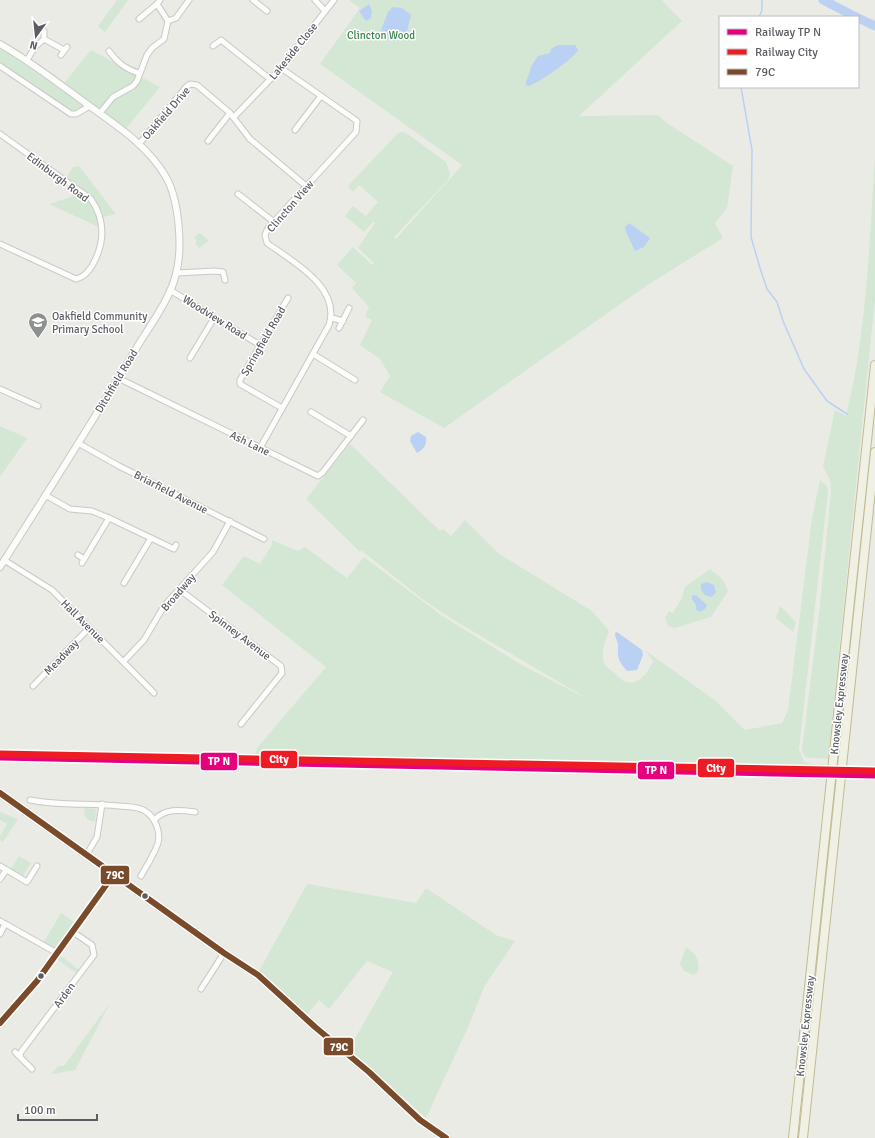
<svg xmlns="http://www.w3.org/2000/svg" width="875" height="1138" font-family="Signika,sans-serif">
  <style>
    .green { fill: #d3e7d4 }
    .water { fill: #bad1f4 }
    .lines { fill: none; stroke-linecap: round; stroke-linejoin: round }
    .stream { stroke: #bad1f4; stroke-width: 1.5 }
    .river { stroke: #bad1f4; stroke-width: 9 }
    .minor-casing { stroke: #c8c9c7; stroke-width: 7 }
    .tertiary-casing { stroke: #c8c9c7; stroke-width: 8 }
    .secondary-casing { stroke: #c8c8c7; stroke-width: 9 }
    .trunk-casing { stroke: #c1bb94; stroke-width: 10 }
    .minor { stroke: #fcfcfb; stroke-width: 5 }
    .tertiary { stroke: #fcfcfb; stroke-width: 6 }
    .secondary { stroke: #fcfcfb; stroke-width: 7 }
    .trunk { stroke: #f0f0e4; stroke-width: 8 }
    .bus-1-casing { stroke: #fff; stroke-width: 9 }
    .bus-1 { stroke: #7a4b2a; stroke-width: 6 }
    .rail-1-casing { stroke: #fff; stroke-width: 10 }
    .rail-2-casing { stroke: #fff; stroke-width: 10 }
    .rail-1 { stroke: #e5007d; stroke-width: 7 }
    .rail-2 { stroke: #ed1c24; stroke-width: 7 }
    .bus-dot { fill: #5b5d63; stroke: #fff; stroke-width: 1.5 }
    .labels { text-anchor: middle; stroke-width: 3; stroke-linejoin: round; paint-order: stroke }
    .park-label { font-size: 11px; fill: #39844a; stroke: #fff }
    .street-label { font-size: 11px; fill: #5b5d63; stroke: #fff }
    .poi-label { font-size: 11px; fill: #5b5d63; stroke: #fff; text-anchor: start }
    .line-badge { stroke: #fff; stroke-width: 1.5 }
    .badge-label { font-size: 11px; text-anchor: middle; font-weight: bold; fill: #fff }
  </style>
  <rect width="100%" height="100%" fill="#ebebe5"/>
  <g class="green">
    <path d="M117,0H128L105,32L98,26Z"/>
    <path d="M349,0H662L682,21L579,116L658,115L667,123L733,166L727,208L715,223L723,238L646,286L444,428L380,392L390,376L380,359L360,345L372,320L365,317L369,307L352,288L368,270L356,283L337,265L353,247L372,265L374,263L358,248L375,223L372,221L373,222L364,232L345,216L353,206L366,216L378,202L359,185L353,192L348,186L398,133L403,132L409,135L446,162L450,174L448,180L394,237L396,239L462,165L320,64L360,8Z"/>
    <path d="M0,44L62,86L91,50L160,87L124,131L90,106L76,114L0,66Z"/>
    <path d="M875,158V299L828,759L805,757L802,750L820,605L831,492L830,480L823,466L835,410L846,416C867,332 869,245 875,158Z"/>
    <path d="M79,166L116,214L100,218L103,229L49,204L71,197L77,190L65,180L73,167Z"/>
    <path d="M200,233L209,241L199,248L195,243L197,241L194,237Z"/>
    <path d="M0,426L27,438L0,477Z"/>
    <path d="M350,444L440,531L443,529L451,536L465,520L498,553L592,611L609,631C606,640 602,648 603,658C603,666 611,670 616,674C619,677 622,681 626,682C639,686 649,671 653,661L646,651L716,701L745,730L782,723L788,711L812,519L820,480L827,486L828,492L799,749L804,762L811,764L826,765L825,768L639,763L255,756L257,748L326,667L222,585L244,556L260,564L272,545V540L298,551L305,547L347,578L364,557L441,615L520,664L591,701L452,619L421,598L361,550L360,552L306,499Z"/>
    <path d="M710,569L723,580L728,591L711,617L675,628L668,626L665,618L669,611L673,613L682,598L685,587Z"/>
    <path d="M780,606L796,622L793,632L776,618Z"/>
    <path d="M85,808L96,809L95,822L88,820L84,814Z"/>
    <path d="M0,812L18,819L3,842L0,840V836L7,824L0,820Z"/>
    <path d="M19,856L31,863L23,875L11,869Z"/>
    <path d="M307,884L416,903L426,888L496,935L515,941L484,987L469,1025L426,1118L349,1049L393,972L367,961L329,1009L319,1000L306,1016L259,971Z"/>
    <path d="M61,913L78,925L57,953L82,972L79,975L54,957L57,954L42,945Z"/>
    <path d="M686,947C696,954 700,960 698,972L693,975L684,971L680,964Z"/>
    <path d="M110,1003L75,1070L52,1074L58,1066H64Z"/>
  </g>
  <g class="water">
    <path d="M369,4L372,11L371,18L366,21L359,11Z"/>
    <path d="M393,7L402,8L411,15L405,39L395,41L378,38L388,12Z"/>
    <path d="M558,45H575L578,50C575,58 538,83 529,86L526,85V82L532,65L538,56L550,53L551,49Z"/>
    <path d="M629,223L650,238L644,247L635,251L626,232L625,227Z"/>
    <path d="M418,432L426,437C427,445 424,449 417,453L410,441L411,436Z"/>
    <path d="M707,582L714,585L716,593L711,597L705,595L701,590V584Z"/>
    <path d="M692,595L697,596L707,605L705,609L699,612L696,609V605L692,599Z"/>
    <path d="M617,632L642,650L643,655L637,670L627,671C619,662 617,658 618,646C618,641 615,638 615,633Z"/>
  </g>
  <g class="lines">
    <g class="stream">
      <path d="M759,17L762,10V0"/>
      <path d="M741,87L752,150L751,237L760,268L767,289L777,302L783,321L804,369L827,401L847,414"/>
    </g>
    <g class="river">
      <path d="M823,0L856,17"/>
      <path d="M858,18L875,26"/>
    </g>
    <defs>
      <g id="minor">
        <path d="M253,0L267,11"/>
        <path d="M315,0L325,11"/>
        <path d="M139,19L157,4"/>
        <path d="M168,21L176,18L189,0"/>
        <path d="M44,31V39L64,50"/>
        <path d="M213,46L221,40L270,79"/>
        <path d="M109,51C117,62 125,69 139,73"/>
        <path d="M61,55L67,47"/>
        <path d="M27,60L35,47L44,39"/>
        <path d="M0,66L71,114H76L90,106"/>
        <path d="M100,113L113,97L133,86L137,81L147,55L152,48L164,39L168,21L157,4L160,0"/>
        <path d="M234,117L281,68L334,0"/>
        <path d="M295,130L321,96"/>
        <path d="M0,134L91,199C106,221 105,243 92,266C87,273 84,277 76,279L0,244"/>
        <path d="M208,141L230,113"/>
        <path d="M140,143L186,87L190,84L197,85L230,113L250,139L306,186"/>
        <path d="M238,194L274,222"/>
        <path d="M177,273L215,271L223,272L225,280"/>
        <path d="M170,290L260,345"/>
        <path d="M332,318L343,321"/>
        <path d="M339,328L349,308"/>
        <path d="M313,354L355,380"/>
        <path d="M190,358L214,318"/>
        <path d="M118,378L318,476L323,472L363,420"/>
        <path d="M0,389L38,406"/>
        <path d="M282,408L240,384V380L288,298"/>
        <path d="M311,412L351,436"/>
        <path d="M78,443L119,466L264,539"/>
        <path d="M260,448L329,325C341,287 293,262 267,243L265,235L268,228L356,132L357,121L281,68"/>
        <path d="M45,495L70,509L92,511L109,518L174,549L176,545"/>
        <path d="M78,555L84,559"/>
        <path d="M4,560L52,590L154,693"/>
        <path d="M82,563L109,518"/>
        <path d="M124,583L151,538"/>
        <path d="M180,590L281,666L282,673L241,724"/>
        <path d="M124,661L144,640L164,606L213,552L230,521"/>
        <path d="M33,686L89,628"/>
        <path d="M30,800C59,806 89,803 119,806C127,807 138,806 145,811C155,817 161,832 158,843C154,855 147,865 141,876"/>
        <path d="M154,820C166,808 179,810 195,812"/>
        <path d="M87,854L97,837L102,804"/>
        <path d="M0,866L27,882L37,866"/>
        <path d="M0,879L6,870"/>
        <path d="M0,921L57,953"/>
        <path d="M0,934L5,924"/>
        <path d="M201,989L224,953"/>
        <path d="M15,1052L32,1069"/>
        <path d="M20,1056L21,1052L94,955L92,945L73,932"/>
      </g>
      <g id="tertiary">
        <path d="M0,44C30,61 57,82 84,102C114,124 147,144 166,177C179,200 183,248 176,274C170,300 148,328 134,352C91,425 45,496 0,567"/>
        <path d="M0,1023L37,981L114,874"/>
      </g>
      <path id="secondary" d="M0,793L224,953L258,975L315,1027L369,1072L420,1120L446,1138"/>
      <g id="trunk">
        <path d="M793,1138L875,365"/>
        <path d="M803,1138L875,452"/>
      </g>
    </defs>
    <use href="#minor" class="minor-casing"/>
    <use href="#tertiary" class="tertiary-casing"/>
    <use href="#secondary" class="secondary-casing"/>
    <use href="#trunk" class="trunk-casing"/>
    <use href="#minor" class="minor"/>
    <use href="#tertiary" class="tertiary"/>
    <use href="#secondary" class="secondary"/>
    <use href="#trunk" class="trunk"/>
    <defs>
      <g id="bus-1">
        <path d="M0,793L224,953L258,975L315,1027L369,1072L420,1120L446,1138"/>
        <path d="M0,1023L37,981L114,874"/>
      </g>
    </defs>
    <use href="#bus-1" class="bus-1-casing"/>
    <use href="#bus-1" class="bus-1"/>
    <defs>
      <path id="rail-1" d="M0,757L875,775"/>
      <path id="rail-2" d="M0,754L875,771"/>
    </defs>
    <use href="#rail-1" class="rail-1-casing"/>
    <use href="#rail-2" class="rail-2-casing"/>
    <use href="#rail-1" class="rail-1"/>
    <use href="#rail-2" class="rail-2"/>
  </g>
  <defs>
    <symbol id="school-pin" viewBox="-11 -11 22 30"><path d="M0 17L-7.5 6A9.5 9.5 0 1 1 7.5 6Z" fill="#8d8f90" stroke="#fff"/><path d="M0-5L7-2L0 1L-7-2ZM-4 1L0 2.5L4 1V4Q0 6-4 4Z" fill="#fff"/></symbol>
  </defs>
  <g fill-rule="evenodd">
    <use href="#school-pin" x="27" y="311" width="22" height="30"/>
  </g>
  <g class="bus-dot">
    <circle cx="145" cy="896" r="3.5"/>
    <circle cx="41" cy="976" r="3.5"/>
  </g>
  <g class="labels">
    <g class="park-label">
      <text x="381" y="39">Clincton Wood</text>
    </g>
    <g class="street-label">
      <text transform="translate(293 51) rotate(-51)" y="4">Lakeside Close</text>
      <text transform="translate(166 113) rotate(-49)" y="4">Oakfield Drive</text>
      <text transform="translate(58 177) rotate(37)" y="4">Edinburgh Road</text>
      <text transform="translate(290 206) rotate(-49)" y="4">Clincton View</text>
      <text transform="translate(215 317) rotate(32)" y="4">Woodview Road</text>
      <text transform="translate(263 341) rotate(-60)" y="4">Springfield Road</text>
      <text transform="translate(116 381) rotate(-59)" y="4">Ditchfield Road</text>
      <text transform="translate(250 443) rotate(26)" y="4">Ash Lane</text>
      <text transform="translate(171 492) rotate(27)" y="4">Briarfield Avenue</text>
      <text transform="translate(178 592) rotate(-49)" y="4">Broadway</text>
      <text transform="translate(83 621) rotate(45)" y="4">Hall Avenue</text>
      <text transform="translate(240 635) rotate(37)" y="4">Spinney Avenue</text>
      <text transform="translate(61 657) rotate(-46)" y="4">Meadway</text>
      <text transform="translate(839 704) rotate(-84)" y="4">Knowsley Expressway</text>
      <text transform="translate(64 995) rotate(-54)" y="4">Arden</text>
      <text transform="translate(805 1026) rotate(-84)" y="4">Knowsley Expressway</text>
    </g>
    <g class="poi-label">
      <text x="52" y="320">Oakfield Community<tspan x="52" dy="13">Primary School</tspan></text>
    </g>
  </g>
  <g class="line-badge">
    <rect x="260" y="750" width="38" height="19" rx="4" fill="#ed1c24"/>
    <rect x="200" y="752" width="38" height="19" rx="4" fill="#e5007d"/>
    <rect x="697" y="758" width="38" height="20" rx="4" fill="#ed1c24"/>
    <rect x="637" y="761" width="38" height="19" rx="4" fill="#e5007d"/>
    <rect x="100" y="865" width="30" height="20" rx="4" fill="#7a4b2a"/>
    <rect x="323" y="1037" width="31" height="19" rx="4" fill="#7a4b2a"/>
  </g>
  <g class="badge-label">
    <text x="279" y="763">City</text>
    <text x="219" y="765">TP N</text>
    <text x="716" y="772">City</text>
    <text x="656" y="774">TP N</text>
    <text x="115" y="879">79C</text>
    <text x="339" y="1051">79C</text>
  </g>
  <rect x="719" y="16" width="140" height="72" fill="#ffffff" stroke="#bdbec1"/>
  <rect x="727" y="29" width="20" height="6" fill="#e5007d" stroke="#bdbec1"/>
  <text x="755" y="36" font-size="12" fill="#5b5d63">Railway TP N</text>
  <rect x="727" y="49" width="20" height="6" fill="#ed1c24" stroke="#bdbec1"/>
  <text x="755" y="56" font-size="12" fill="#5b5d63">Railway City</text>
  <rect x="727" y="69" width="20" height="6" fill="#7a4b2a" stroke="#bdbec1"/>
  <text x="755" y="76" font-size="12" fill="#5b5d63">79C</text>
  <g transform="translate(36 36) rotate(195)" stroke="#ffffff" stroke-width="3" paint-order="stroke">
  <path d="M0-3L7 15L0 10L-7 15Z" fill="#5b5d63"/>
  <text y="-6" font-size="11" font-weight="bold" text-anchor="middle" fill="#5b5d63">N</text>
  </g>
  <path d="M18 1114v6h79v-6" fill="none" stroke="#5b5d63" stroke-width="2"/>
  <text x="24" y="1114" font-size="12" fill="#5b5d63" stroke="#ffffff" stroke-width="3" paint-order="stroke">100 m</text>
</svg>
